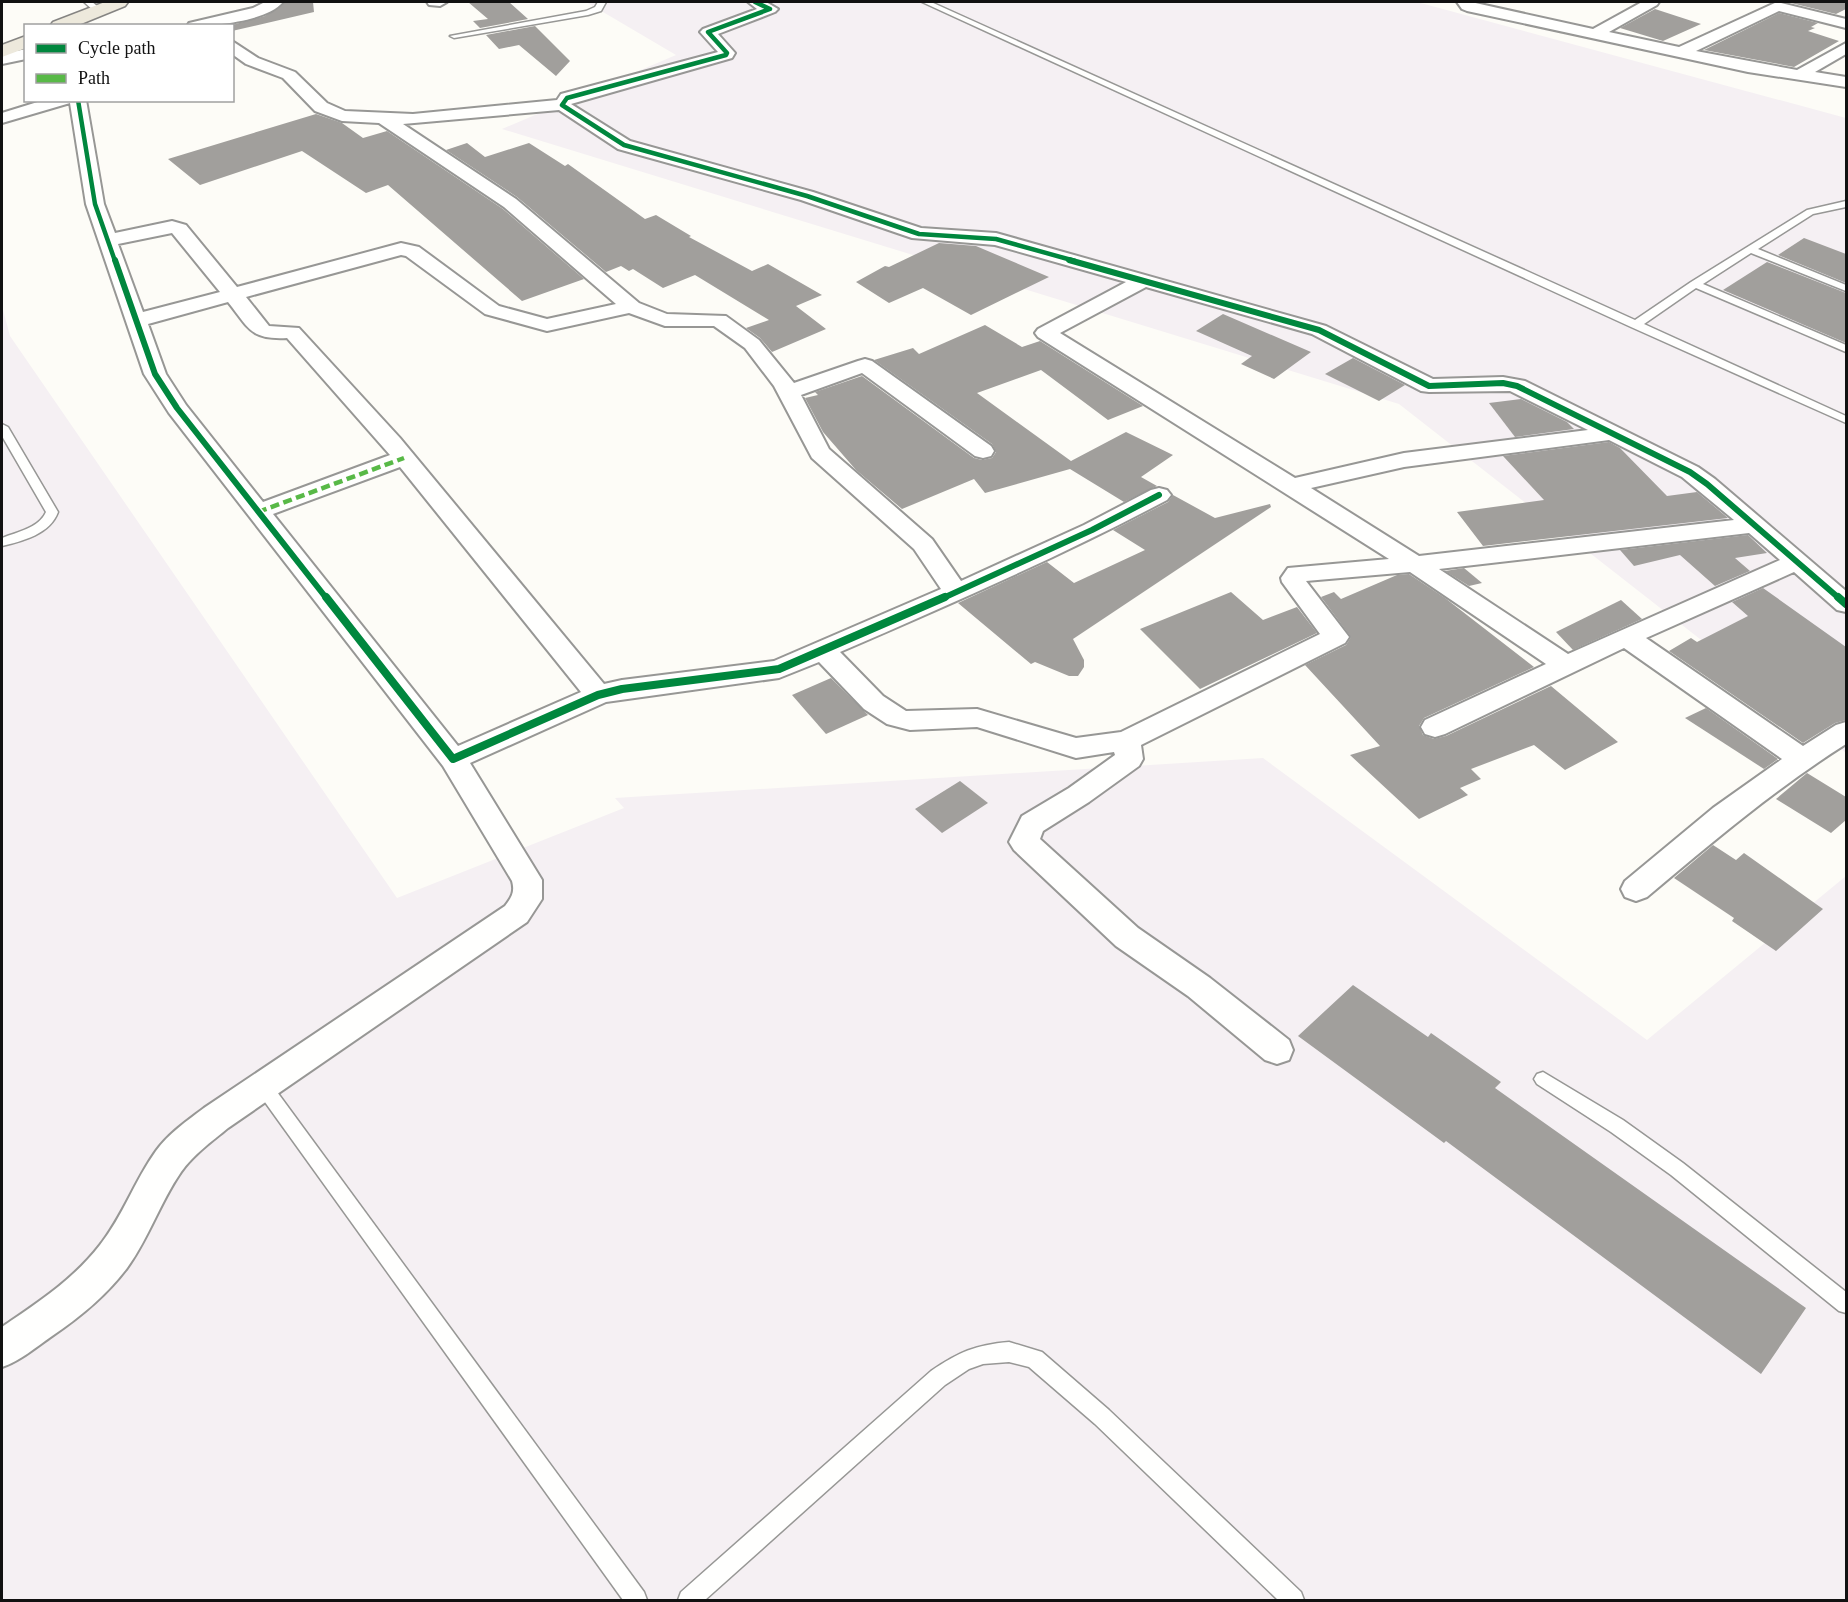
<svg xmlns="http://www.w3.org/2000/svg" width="1848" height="1602" font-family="Georgia,serif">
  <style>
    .industrial { fill: #f5f0f3 }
    .building { fill: #a19f9c }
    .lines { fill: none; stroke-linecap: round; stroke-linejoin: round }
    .service-casing { stroke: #979795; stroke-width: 3 }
    .minor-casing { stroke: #979795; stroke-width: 4 }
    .primary-casing { stroke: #858482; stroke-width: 3 }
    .service { fill: #fffffe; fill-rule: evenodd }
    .minor { fill: #fffffe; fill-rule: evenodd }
    .primary { fill: #ede9dc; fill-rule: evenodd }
    .quiet { stroke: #58b947; stroke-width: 4.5; stroke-dasharray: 9 4.5; stroke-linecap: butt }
    .cycleway-far2-casing { stroke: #fff; stroke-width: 7 }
    .cycleway-far1-casing { stroke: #fff; stroke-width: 9 }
    .cycleway-casing { stroke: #fff; stroke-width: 11 }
    .cycleway-far2 { stroke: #00873e; stroke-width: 4.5 }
    .cycleway-far1 { stroke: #00873e; stroke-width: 6 }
    .cycleway { stroke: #00873e; stroke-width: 8 }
  </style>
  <rect width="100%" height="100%" fill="#fdfcf7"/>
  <g class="industrial">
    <path d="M586,2H1417L1846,118V753L1399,404L502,129L676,55Z"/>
    <path d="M2,306L10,336L397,898L624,808L615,798L1263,758L1647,1040L1846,876V1600H2Z"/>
  </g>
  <g class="building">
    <path d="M285,2H313L314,12L232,31V25L265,16Z"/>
    <path d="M468,2H509L528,19L480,28L473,21L488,19Z"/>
    <path d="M1795,2H1846V9L1836,14L1791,3Z"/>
    <path d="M1655,9L1701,24L1663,41L1620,28Z"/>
    <path d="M1779,13L1818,23L1811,27L1815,28L1808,31L1839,41L1794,67L1704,50Z"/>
    <path d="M535,26L570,61L556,76L519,45L499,49L486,35Z"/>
    <path d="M316,114L342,123L363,138L387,131L503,209L584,279L522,301L388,185L366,193L302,151L200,185L168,159Z"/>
    <path d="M467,143L485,157L529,143L565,166L568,164L645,219L656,215L691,236L689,237L752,271L768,264L822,295L796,306L826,329L772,352L760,338L746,328L769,320L695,275L663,288L633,269L629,271L621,266L606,272L517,197L446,150Z"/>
    <path d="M1804,238L1846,254V283L1778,255Z"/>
    <path d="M939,243L976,246L1049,277L971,315L923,288L889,303L856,282L885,266L889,267Z"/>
    <path d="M1767,262L1846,293V343L1723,290Z"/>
    <path d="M1223,314L1311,352L1274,379L1241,364L1252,356L1196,331Z"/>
    <path d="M985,325L1022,347L1040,341L1143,406L1108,420L1041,370L977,393L1071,461L1126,432L1173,455L1141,477L1157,486L1124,502L1070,469L985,493L974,479L902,509L856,470L823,432L805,398L818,395L815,392L862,376L974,458L982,460L992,458L996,452L992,444L874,360L913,348L919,354Z"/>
    <path d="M1353,358L1405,385L1379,401L1325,374Z"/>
    <path d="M1521,399L1567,422L1574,429L1515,437L1489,403Z"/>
    <path d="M1609,442L1620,448L1667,496L1697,492L1728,518L1483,546L1457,512L1544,500L1503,456Z"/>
    <path d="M1173,495L1215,518L1270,504L1271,507L1073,639L1084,660V667L1078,676H1069L1035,662L1031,664L958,603L1047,562L1074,583L1145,550L1113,530L1168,502Z"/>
    <path d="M1748,535L1767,553L1735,558L1750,571L1715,586L1680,555L1634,566L1620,550Z"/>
    <path d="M1464,568L1482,583L1469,586L1445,571Z"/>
    <path d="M1409,574L1445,598L1534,667L1424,718L1419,726L1423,735L1434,739L1446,736L1551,686L1618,742L1565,770L1534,745L1471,769L1481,779L1460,788L1468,795L1419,819L1350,755L1380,746L1305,665L1346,645L1351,637L1321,597L1334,592L1341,599L1397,575Z"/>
    <path d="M1763,588L1846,647V720L1835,723L1803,743L1669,651L1691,638L1697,642L1748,616L1732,602Z"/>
    <path d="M1231,592L1263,620L1297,607L1317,633L1200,689L1140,629Z"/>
    <path d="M1621,600L1642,619L1573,650L1556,632Z"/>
    <path d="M831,678L868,715L826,734L792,695Z"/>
    <path d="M1706,708L1778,759L1764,769L1685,718Z"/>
    <path d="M1807,773L1846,797V820L1831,833L1776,799Z"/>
    <path d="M960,781L988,803L942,833L915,809Z"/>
    <path d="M1713,845L1736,860L1744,853L1823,909L1776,951L1732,921L1734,918L1674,878Z"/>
    <path d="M1353,985L1428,1037L1431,1033L1501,1082L1495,1088L1806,1308L1761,1374L1446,1141L1444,1143L1298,1036Z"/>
  </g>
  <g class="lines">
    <defs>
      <g id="service">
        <path d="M84,2H92L101,9L94,11Z"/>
        <path d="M598,2H606L601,11L588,15L454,38L450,36L586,11L595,7Z"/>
        <path d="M922,2H931L1635,320L1691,282L1807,210L1846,201V207L1813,214L1758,249L1846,285V291L1751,253L1703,284L1846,345V352L1696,288L1644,324L1846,416V423L1631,327Z"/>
        <path d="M2,424L8,427L58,512C50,534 23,541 2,546V538C17,532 39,528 46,512L2,436Z"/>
        <path d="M1543,1072L1623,1120L1683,1163L1846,1292V1313L1839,1311L1671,1175L1611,1132L1537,1084L1534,1079L1537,1074Z"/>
        <path d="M263,1078L269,1081L644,1592L647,1600H623L257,1091L254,1086L257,1081Z"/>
        <path d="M1009,1342L1042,1352L1109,1410L1301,1592L1304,1600H1278L1095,1424L1029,1367L1009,1362L983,1364L969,1369L945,1385L705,1600H678L681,1592L931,1371C959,1352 975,1345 1009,1342Z"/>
      </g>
      <g id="minor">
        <path d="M265,2H283C266,22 212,26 187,26L189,23L253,8Z"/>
        <path d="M427,2H447L440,6L429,5Z"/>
        <path d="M748,2H766L778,9L775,12L718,34L735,53L732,58L571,104L630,141L813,192L921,228L996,233L1326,326L1433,379L1503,377L1525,381L1698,467L1715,479L1846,591V612L1837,610L1794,572L1646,638L1803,746L1836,725L1846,722V744C1775,789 1711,843 1647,897L1636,901L1625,897L1621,889L1625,881L1713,808L1782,759L1624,648L1445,734L1435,737L1425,734L1421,727L1425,720L1546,664L1410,572L1306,581L1349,637L1345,643L1141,745L1143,759L1139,766L1089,802L1043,831L1040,839L1138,928L1210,978L1289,1040L1293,1050L1289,1060L1277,1064L1265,1060L1188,996L1116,946L1014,850L1009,842L1022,816L1069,788L1115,755L1114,752L1076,758L977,727L910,730L887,724L864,709L819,662L779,678L606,702L470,763L542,880V899L527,922L228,1128C211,1142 193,1155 181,1172C160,1202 149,1238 127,1268C106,1296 80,1317 52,1336C36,1347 20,1361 2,1367V1327C37,1303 73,1280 100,1245C123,1216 135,1180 156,1151C169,1133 187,1121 204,1108L505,906C512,897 515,892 512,881L443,766L169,413L144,374L86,204L70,103L2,123V113L44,100H86L104,204L115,233L172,221L186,225L237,287L401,243L419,247L499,306L547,319L616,304L504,207L379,123L342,121L315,111L283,78L246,64L232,54V41L258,58L295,72L327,103L345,111L413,114L557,100L561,94L718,52L700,32L703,29L757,9ZM559,110L618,149L801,200L912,238L995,245L1126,282L1038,329L1035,333L1038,337L1389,559L1288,568L1281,578L1282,582L1320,634L1121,732L1076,738L977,709L906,711L883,696L840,652C951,604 1061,556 1167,500L1171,495L1167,490L1159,488L1151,490L1084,525L961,581L932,539L829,449L801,395L862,373L975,456L983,458L991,456L994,451L991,446L872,361L865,359L858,361L794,383L759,340L726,316L667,314L639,303L516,199L403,124ZM172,233L220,292L143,312L118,244ZM401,255L406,256L485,314L547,331L629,313L665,326H714L745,348L774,386L812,458L914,549L941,589L774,661L622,680L604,684L400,438L299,328L269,326L246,297ZM1146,287L1312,334L1421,391L1429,392L1510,391L1588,430L1404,453L1295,478L1060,333ZM228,302C249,328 250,340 287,338L390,455L263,502L186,405L166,374L148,324ZM1609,440L1682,477L1734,520L1419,556L1311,488L1404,467ZM400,467L581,692L458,746L273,514ZM1749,533L1780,560L1568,654L1439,569Z"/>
        <path d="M1457,2H1471L1593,29L1642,2H1659L1657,5L1609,32L1679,47L1777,2L1846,19V28L1779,11L1696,51L1797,70L1846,43V54L1815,72L1846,77V87L1748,72L1467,11L1462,9Z"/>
        <path d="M26,49V59L2,64V54Z"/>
      </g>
      <g id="primary">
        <path d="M105,2H128L125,6L76,26H50L53,22Z"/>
        <path d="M26,36V48L2,57V45Z"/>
      </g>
    </defs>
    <use href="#service" class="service-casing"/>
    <use href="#minor" class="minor-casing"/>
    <use href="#primary" class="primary-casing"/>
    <use href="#service" class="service"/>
    <use href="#minor" class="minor"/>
    <use href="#primary" class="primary"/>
    <path class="quiet" d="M258,512L404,458"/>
    <defs>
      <g id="cycleway-far2">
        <path d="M755,2L770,9L708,32L727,53L726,55L567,98L562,105L624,145L807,196L919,234L996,239L1075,261"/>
        <path d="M78,100L95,204L115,261"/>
      </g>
      <g id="cycleway-far1">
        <path d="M115,260L155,374L177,408L327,599"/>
        <path d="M1069,260L1319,330L1429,386L1503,383L1517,386L1690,472L1707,484L1840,599"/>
        <path d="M941,599L1092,530L1159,495"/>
      </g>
      <g id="cycleway">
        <path d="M326,597L453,759L598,695L622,689L779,669L945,597"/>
        <path d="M1838,597L1846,604"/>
      </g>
    </defs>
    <use href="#cycleway-far2" class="cycleway-far2-casing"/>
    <use href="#cycleway-far1" class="cycleway-far1-casing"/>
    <use href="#cycleway" class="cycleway-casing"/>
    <use href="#cycleway-far2" class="cycleway-far2"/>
    <use href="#cycleway-far1" class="cycleway-far1"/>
    <use href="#cycleway" class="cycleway"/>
  </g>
  <rect width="1848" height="1602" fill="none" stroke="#111111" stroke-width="6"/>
  <rect x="24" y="24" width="210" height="78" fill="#ffffff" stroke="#a0a0a0" stroke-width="1.5"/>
  <rect x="36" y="44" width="30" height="9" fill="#00873e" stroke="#a0a0a0" stroke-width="1.5"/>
  <text x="78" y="54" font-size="18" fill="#111111">Cycle path</text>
  <rect x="36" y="74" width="30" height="9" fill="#58b947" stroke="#a0a0a0" stroke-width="1.5"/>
  <text x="78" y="84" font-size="18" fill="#111111">Path</text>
</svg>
